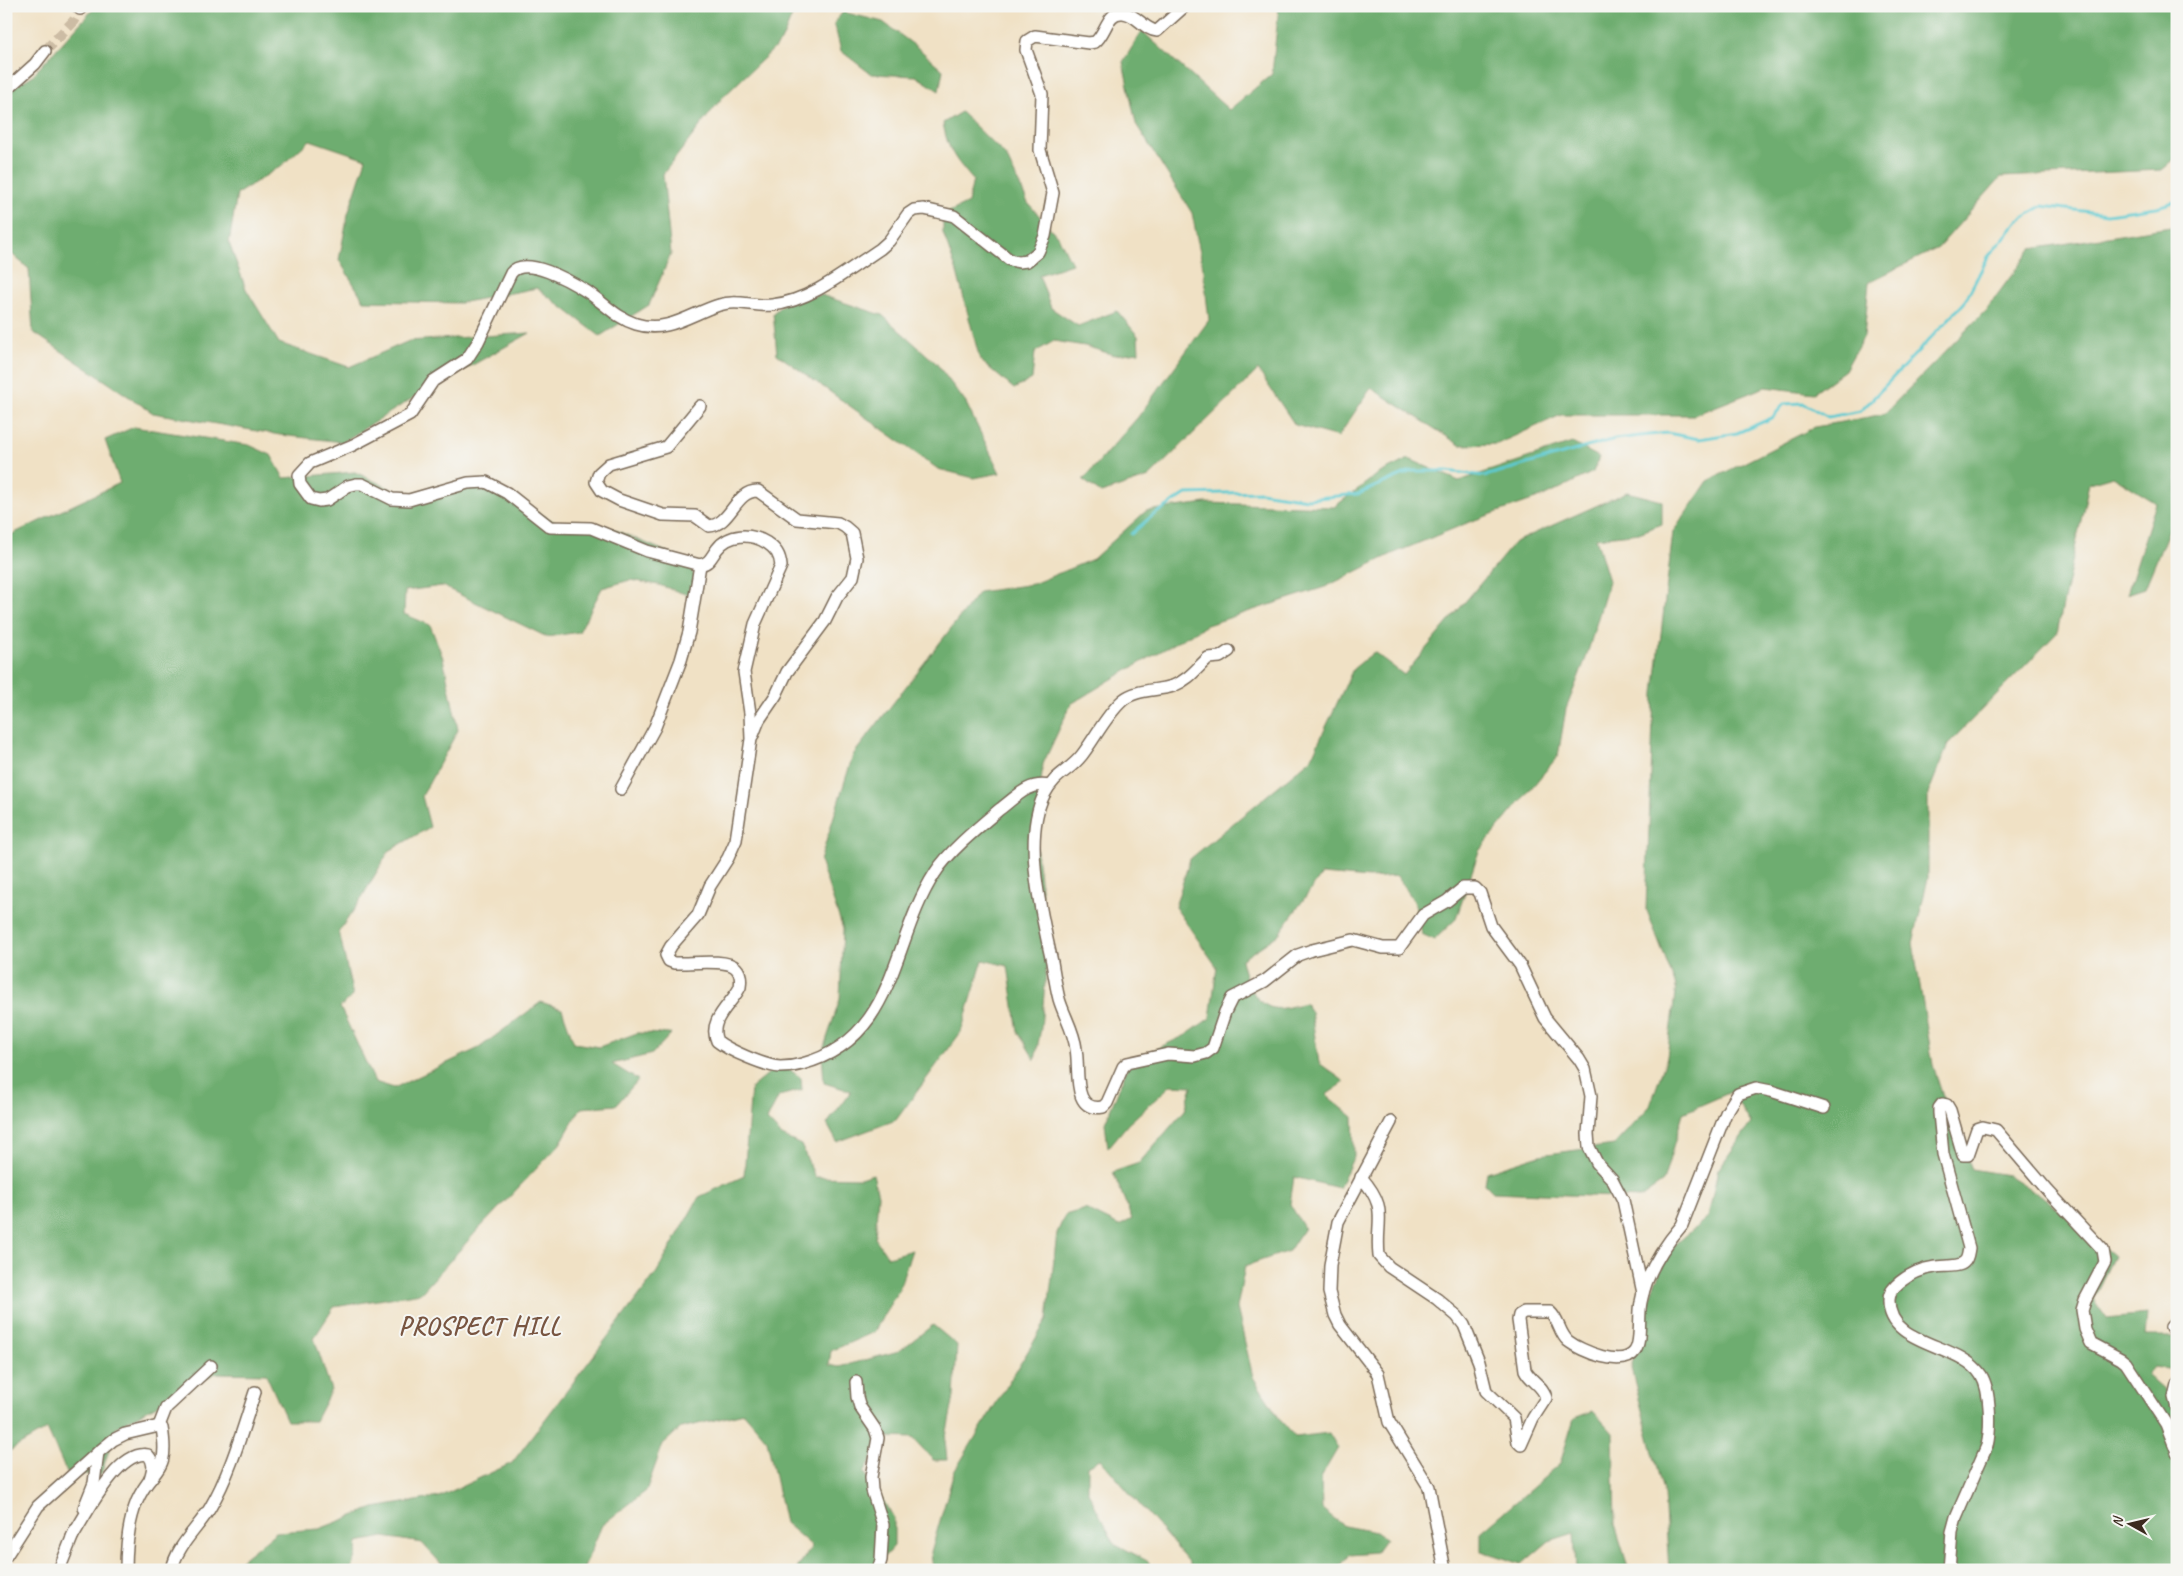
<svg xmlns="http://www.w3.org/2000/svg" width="2183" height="1576" font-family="Caveat,sans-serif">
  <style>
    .forest { fill: #6ead6f; stroke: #546c46 }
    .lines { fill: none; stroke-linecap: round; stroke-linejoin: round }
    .stream { stroke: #5dcad1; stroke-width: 3 }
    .street-tunnel { stroke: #ccbca4; stroke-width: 11; stroke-dasharray: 11 5.5; stroke-linecap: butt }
    .street-casing { stroke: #7a6a58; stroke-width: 14 }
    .street { stroke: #fff; stroke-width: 11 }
    .labels { text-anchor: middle; stroke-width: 4; stroke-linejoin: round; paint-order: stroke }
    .district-label { font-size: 25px; font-weight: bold; letter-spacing: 1px; fill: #785541; stroke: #f6f6f2 }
  </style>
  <rect width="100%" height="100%" fill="#f6f6f2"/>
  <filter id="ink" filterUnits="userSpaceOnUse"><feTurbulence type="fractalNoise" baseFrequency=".02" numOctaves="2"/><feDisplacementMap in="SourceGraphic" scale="10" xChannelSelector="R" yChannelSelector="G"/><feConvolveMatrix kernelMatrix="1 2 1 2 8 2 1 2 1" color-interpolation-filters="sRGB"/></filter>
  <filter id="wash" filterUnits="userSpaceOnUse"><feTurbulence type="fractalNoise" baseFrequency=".0096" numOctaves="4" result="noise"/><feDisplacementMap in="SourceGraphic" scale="20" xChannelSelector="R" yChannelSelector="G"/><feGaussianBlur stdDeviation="1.12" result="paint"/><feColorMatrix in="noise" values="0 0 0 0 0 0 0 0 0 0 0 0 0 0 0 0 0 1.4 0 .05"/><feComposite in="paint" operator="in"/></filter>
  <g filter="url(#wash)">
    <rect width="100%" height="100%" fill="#f0e1c5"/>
    <g class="forest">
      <path d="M96,6H796L781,42L721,99L663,174L671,254L649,305L600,336L537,288L460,303L364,301L339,260L348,214L366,159L310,140L281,166L237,194L229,243L246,289L279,343L349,367L409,341L530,333L408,401L343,442L280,435L153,413L33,332L29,269L6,249V92L32,76Z"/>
      <path d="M1279,6H2177V157L2162,170L2001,177L1938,248L1869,282L1864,336L1845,370L1814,393L1765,387L1694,415H1561L1497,444L1460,445L1371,388L1338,437L1295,425L1258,370L1149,477L1101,493L1083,480L1138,417L1209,320L1203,268L1192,213L1136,124L1123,62L1142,31L1229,110L1272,74Z"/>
      <path d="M843,12L883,22L918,48L943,70L939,91L916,76L871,74L841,51L834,23Z"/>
      <path d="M961,112L1006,156L1028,203L1059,238L1072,264L1039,275L1051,308L1078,326L1117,311L1138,336L1139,352L1114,355L1085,346L1054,341L1035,352L1032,379L1014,389L980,360L957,272L943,233V215L968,203L973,180C955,159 948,151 943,123Z"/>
      <path d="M2177,226V510L2145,588L2127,594L2156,503L2113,476L2089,483L2057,633L1948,744L1928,794V878L1913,943L1933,1065L1951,1122L1971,1169L2008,1175L2046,1199L2114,1256L2093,1299L2107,1319L2147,1315L2145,1337H2177V1370L2153,1367L2147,1374L2177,1401V1570H1669L1664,1495L1631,1368L1653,1288L1670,1249L1708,1217L1718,1170L1751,1123L1731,1092L1683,1113L1663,1182L1640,1198L1493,1192L1485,1184L1487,1172L1540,1155L1614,1145L1650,1106L1667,1057L1676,986L1646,908L1654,693L1673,532L1708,481L1815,427L1884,414L1986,310L2031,249Z"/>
      <path d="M821,295L882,315L936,363L966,403L1000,473L974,478L938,469L777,354L773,313L786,302Z"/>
      <path d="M134,427L249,445L271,455L284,478L355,472L406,496L433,487L488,485L560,525L608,527L688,561L698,585L688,595L659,585L630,580L602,588L579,632L547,637L442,586L405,591L404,614L430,625L443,658L458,730L422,796L430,827L389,851L358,904L339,931L353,996L340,1007L375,1082L394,1088L479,1048L541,1002L562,1009L574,1043L599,1047L637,1033L671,1034L652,1054L612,1064L638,1080L616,1105L581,1108L560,1144L475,1233L421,1293L334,1307L314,1338L331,1390L315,1421H287L266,1374L216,1373L116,1427L101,1475L67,1473L47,1429L6,1453V537L120,483L105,440Z"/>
      <path d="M1572,443L1599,457L1593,472L1547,495L1472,521L1392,554L1325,587L1207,625L1112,679L1071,704L1043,764L1035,837L1048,949L1041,1028L1035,1060L1018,1032L1008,966L983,960L961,1032L896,1120L837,1142L827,1124L851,1091L824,1083L822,1053L840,999L843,929L820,861L853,755L979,592L1033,584L1093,559L1146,511L1206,503L1334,507L1378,474L1409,459L1459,481Z"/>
      <path d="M1627,492L1662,501V524L1639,533L1596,538L1609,581L1586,658L1566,709L1558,756L1479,851L1456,919L1434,940L1422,934L1414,901L1397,876L1369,878L1322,874L1278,935L1241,960C1245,978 1253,1003 1273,1008C1282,1010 1296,1005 1305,1003L1311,1012L1319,1063L1345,1082L1326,1095L1353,1117L1354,1156L1339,1188L1294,1177L1290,1204L1304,1228L1289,1251L1245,1266L1237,1308L1253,1377L1281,1421L1295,1437L1329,1433L1338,1448L1321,1477L1322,1509L1344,1526L1376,1532L1386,1538L1376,1552L1349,1554L1338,1570H1190V1563L1100,1459L1088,1466V1492L1114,1543L1149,1562V1570H933L931,1552L954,1472L1047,1320L1057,1233L1065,1215L1085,1209L1119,1226L1132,1219L1113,1172L1139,1163L1185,1110L1192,1086L1171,1085L1128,1124L1108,1148L1105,1123L1130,1061L1186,1035L1210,1018L1217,967L1175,907L1190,859L1311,759L1353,669L1374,652L1404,675L1515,542Z"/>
      <path d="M781,1063L801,1078L802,1090L779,1096L767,1120L782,1136L801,1145L815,1177L860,1178L873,1174L878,1195L875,1238L888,1257L912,1250L899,1289L874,1332L831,1351L829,1365L839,1367L899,1351L933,1325L957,1345L954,1397L945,1441L947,1460H933L913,1438L885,1437L864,1472L894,1518V1546L873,1569L796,1570L812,1546L785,1523L767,1440L744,1413L681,1428L663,1444L646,1491L602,1525L583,1570H447L422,1543L384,1537L358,1542L357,1552L352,1570H229L276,1532L319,1529L374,1508L439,1497L512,1463L657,1272L699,1197L744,1176L751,1088Z"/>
      <path d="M1593,1411L1613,1433L1615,1525L1629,1570H1576L1574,1533L1549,1541L1522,1564L1481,1551V1532L1560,1464L1574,1418Z"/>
    </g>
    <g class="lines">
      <path class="stream" d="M1131,534L1152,516L1186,494L1261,492L1307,499L1358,494L1411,471H1447L1485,476L1615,439L1667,433L1699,439L1737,433L1772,418L1784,404L1803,403L1828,417L1861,411L1964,303L1988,257L2018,221L2042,206L2107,214L2157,207L2177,201"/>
    </g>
  </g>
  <g filter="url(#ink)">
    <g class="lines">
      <path class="street-tunnel" d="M45,51L74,21L80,9"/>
      <defs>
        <g id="street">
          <path d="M80,6V9"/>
          <path d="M6,90L35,64L45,51"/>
          <path d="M700,406L666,447L609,464L599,473L596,482L602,491L619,500L663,515L695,516L709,526C731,525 735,490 758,491L797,519L838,523L845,527L852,533L857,558L853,577L837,597L825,621L787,672L776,695L759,720L753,735"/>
          <path d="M1229,651L1220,657L1208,658C1197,668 1189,680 1173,686C1157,691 1136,689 1123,700C1106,715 1096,737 1082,755C1069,772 1056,772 1044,795C1022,839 1042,916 1052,962C1054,974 1056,987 1059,999C1064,1016 1074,1031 1076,1049C1080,1069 1071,1113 1103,1107L1107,1103L1123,1067L1127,1063L1168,1054L1195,1056L1206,1053L1213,1048L1225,1012L1232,998L1265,981L1298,955L1312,950L1353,940L1383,948H1399L1423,915L1447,901L1463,888H1475L1480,893L1491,926L1520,965L1545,1018L1579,1059L1585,1069L1591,1096L1588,1134L1589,1147L1597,1163L1612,1179L1623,1200L1643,1293"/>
          <path d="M1049,786C1028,782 1016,797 1000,809C981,825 948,852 935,873C890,942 898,1038 802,1064C795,1066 787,1067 780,1067C765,1066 728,1050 717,1041C707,1020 733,1003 740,987C741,981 741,973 736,968C726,958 688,964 674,963L669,961L666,955L671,946L698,915L710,886L728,858L736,840L751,739L750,713L744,672L755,624L781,566C780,555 776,549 767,543C751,533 729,533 717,549C711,557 710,563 700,565L647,551L591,528L550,527L507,493L486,482L468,483L409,500L392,499L362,484H356L348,486L327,500L319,501L311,499L300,484L299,475L310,463L353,445L410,415L433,381L467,359L478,342L511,273C525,255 570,281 586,291C603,302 616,318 636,324C667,334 692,313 719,305C737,299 755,307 772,305C811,301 848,270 880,249L889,241L908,214L914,210L924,209L954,216L1010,260L1019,262L1027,261L1038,252L1045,236L1053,193L1040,150L1042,94L1026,50L1027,41L1035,36L1089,43L1095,42C1106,34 1107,11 1123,13C1137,14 1144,30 1157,31L1185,6"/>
          <path d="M621,789L655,727L681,660L689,632L700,565"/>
          <path d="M1391,1122L1338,1222L1330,1265L1329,1292L1335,1315L1340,1325L1378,1374L1389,1422L1429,1487L1445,1570"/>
          <path d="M1361,1177C1390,1210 1375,1219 1379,1256L1389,1267L1437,1299L1457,1316L1464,1325L1479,1362L1486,1391L1514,1418L1518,1442L1521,1445L1533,1418L1546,1398C1544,1386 1530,1381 1525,1370L1518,1320L1519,1315L1524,1312H1550C1559,1320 1559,1333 1568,1341C1581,1351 1623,1369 1635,1351C1642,1341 1638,1315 1641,1302C1646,1274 1664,1246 1682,1225L1726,1113L1738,1094L1756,1088L1771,1091L1824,1108"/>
          <path d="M2177,1321L2171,1327L2177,1335"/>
          <path d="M856,1382L857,1397L860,1407L875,1429L878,1438L871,1477L872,1490L883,1525L881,1560L878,1570"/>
          <path d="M2177,1384L2174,1397L2177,1408"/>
          <path d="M159,1426L166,1408L211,1366"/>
          <path d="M84,1508L94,1483L98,1452"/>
          <path d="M72,1537C86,1515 118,1449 148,1455C155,1463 153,1469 150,1479"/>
          <path d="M6,1556L38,1506L96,1454L113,1440L125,1434L159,1426L162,1428C170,1476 152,1466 137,1501C128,1523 126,1546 126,1570"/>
          <path d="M59,1570L75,1530"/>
          <path d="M172,1570C176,1546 199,1527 210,1508C231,1472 242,1431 255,1392"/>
          <path d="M1949,1570L1952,1532L1956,1517L1987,1446C1991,1429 1991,1391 1981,1375C1960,1342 1888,1347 1889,1300C1889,1292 1894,1287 1900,1282C1911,1273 1921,1269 1935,1267C1943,1265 1958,1268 1964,1262C1968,1259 1968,1253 1969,1248L1943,1154L1939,1113V1108L1942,1104L1947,1105L1950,1110L1963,1155H1968L1977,1129L1983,1127L1996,1130L2048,1191L2103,1250L2105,1262L2085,1300L2082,1310L2085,1329L2091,1343L2121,1359L2126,1363L2166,1424L2177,1452"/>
        </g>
      </defs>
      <use href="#street" class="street-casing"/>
      <use href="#street" class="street"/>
    </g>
  </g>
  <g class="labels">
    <g class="district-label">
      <text x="480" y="1334">PROSPECT HILL</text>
    </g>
  </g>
  <rect width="2183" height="1576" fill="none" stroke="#f6f6f2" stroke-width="25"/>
  <g transform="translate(2130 1524) rotate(278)" stroke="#f6f6f2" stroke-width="4" paint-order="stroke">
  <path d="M0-4L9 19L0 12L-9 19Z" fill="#3b2a1e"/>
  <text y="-8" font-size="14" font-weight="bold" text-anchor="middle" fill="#3b2a1e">N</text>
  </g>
</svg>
